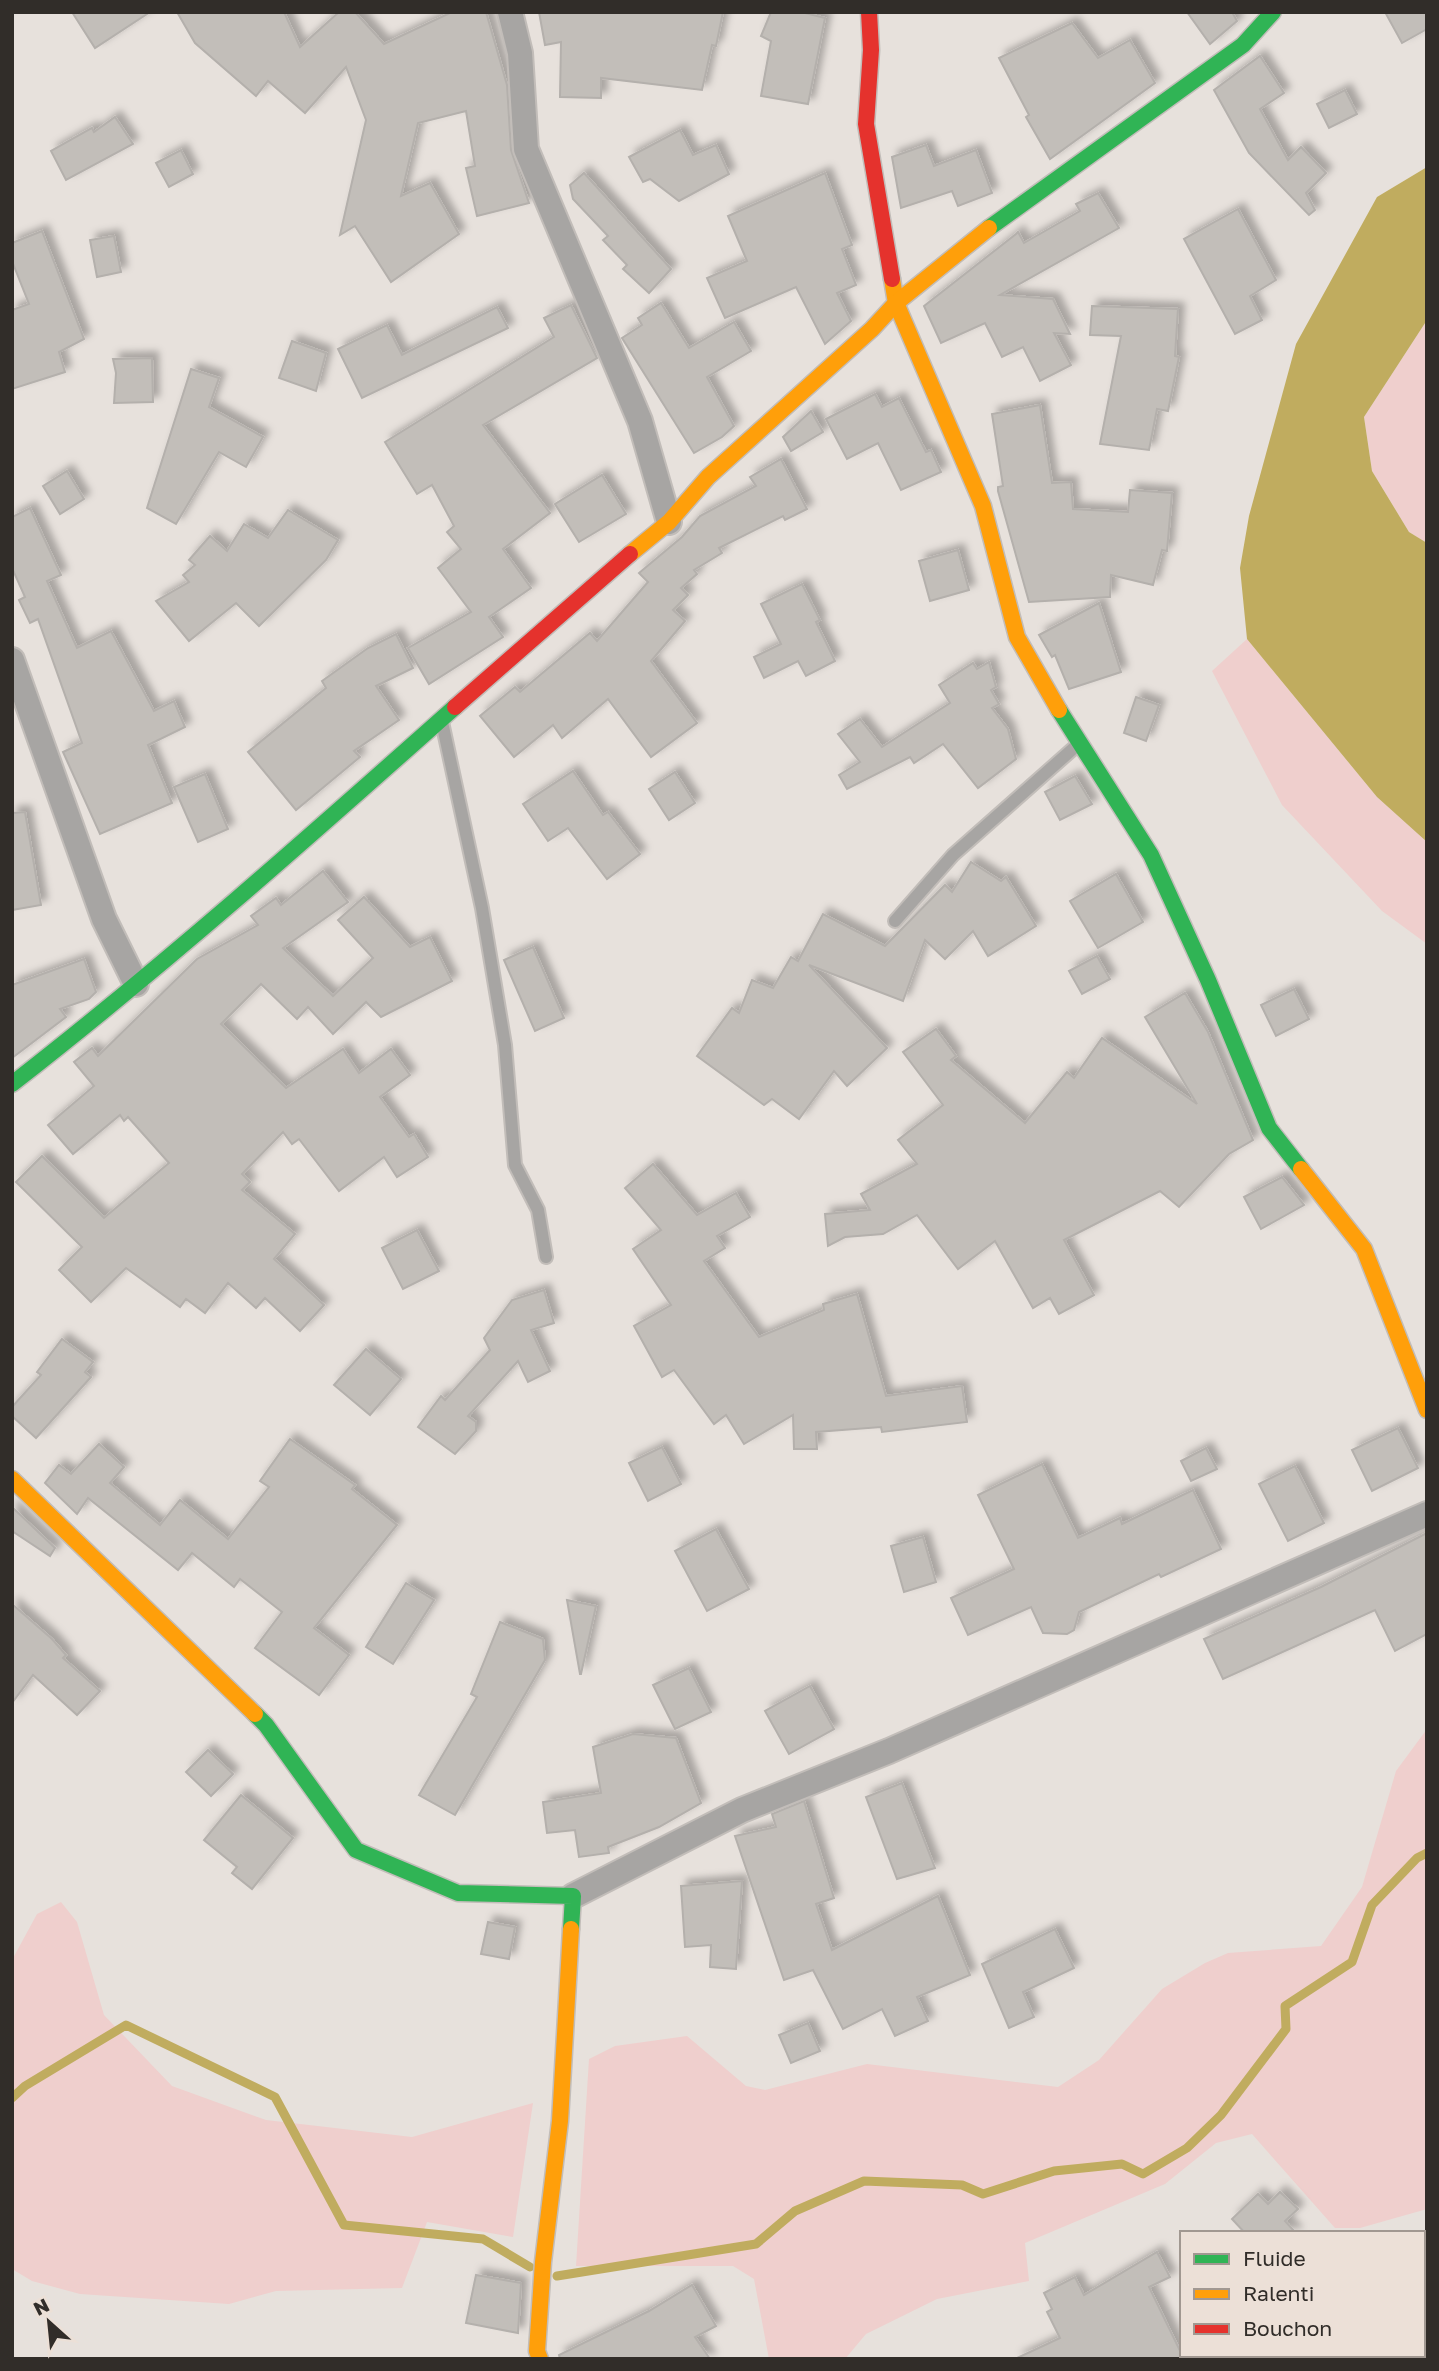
<svg xmlns="http://www.w3.org/2000/svg" width="1439" height="2371" font-family="'Golos Text',sans-serif">
  <style>
    .green { fill: #efcfcd }
    .water { fill: #c0ac5f }
    .lines { fill: none; stroke-linecap: round; stroke-linejoin: round }
    .stream { stroke: #c0ac5f; stroke-width: 9 }
    .building { fill: #c2beb9; stroke: #b4b0ac; stroke-width: 2; filter: url(#shadow) }
    .lane-casing { stroke: #c2bdb9; stroke-width: 16 }
    .street-casing { stroke: #c2bdb9; stroke-width: 28 }
    .fast-casing { stroke: #c2bdb9; stroke-width: 19 }
    .slow-casing { stroke: #c2bdb9; stroke-width: 19 }
    .jam-casing { stroke: #c2bdb9; stroke-width: 19 }
    .lane { stroke: #a7a5a3; stroke-width: 12 }
    .street { stroke: #a7a5a3; stroke-width: 24 }
    .fast { stroke: #30b455; stroke-width: 16 }
    .slow { stroke: #ff9f0a; stroke-width: 16 }
    .jam { stroke: #e5322d; stroke-width: 16 }
  </style>
  <defs>
    <filter id="shadow"><feDropShadow dx="6" dy="-6" stdDeviation="3.5" flood-color="#0004"/></filter>
  </defs>
  <rect width="100%" height="100%" fill="#e7e1dc"/>
  <g class="green">
    <path d="M1427,320V543L1409,532L1372,471L1364,417Z"/>
    <path d="M1247,639L1377,797L1427,842V944L1382,911L1282,805L1212,671Z"/>
    <path d="M1427,1729V2209L1360,2228H1335L1252,2134L1216,2143L1165,2184L1025,2243L1029,2281L937,2299L866,2334L845,2359H769L754,2279L733,2266H576L589,2059L615,2046L687,2036L746,2086L765,2090L867,2064L1058,2087L1099,2060L1162,1989L1205,1963L1228,1953L1321,1946L1362,1887L1396,1771Z"/>
    <path d="M61,1902L77,1922L104,2015L172,2086L266,2120L412,2137L533,2103L513,2237L427,2222L402,2288L276,2291L229,2304L80,2294L32,2281L12,2269V1960L37,1914Z"/>
  </g>
  <path class="water" d="M1427,167V320L1364,417L1372,471L1409,532L1427,543V842L1377,797L1247,639L1240,568L1249,516L1296,344L1377,197Z"/>
  <g class="lines">
    <g class="stream">
      <path d="M12,2098L25,2086L126,2025L275,2097L344,2225L483,2239L530,2267"/>
      <path d="M557,2276L756,2244L795,2211L864,2181L962,2185L983,2194L1054,2171L1122,2164L1143,2174L1187,2148L1221,2115L1286,2029L1285,2006L1352,1962L1372,1905L1417,1858L1427,1853"/>
    </g>
  </g>
  <g class="building">
    <path d="M72,12H150L95,48Z"/>
    <path d="M177,12H284L300,47L339,12H355L384,44L452,12H486L507,85L511,150L529,203L477,216L466,168L475,166L466,111L418,123L401,196L430,183L459,234L391,282L355,226L340,235L366,120L346,67L305,113L268,81L256,96L195,43Z"/>
    <path d="M539,12H723L716,46L712,45L702,90L601,78V98L560,97L561,42L545,45Z"/>
    <path d="M771,12H801L825,18L808,104L761,96L771,41L761,36Z"/>
    <path d="M1187,12H1232L1237,21L1210,44Z"/>
    <path d="M1385,12H1427V29L1402,43Z"/>
    <path d="M1072,23L1098,58L1130,40L1155,83L1050,159L1026,117L1029,115L999,58Z"/>
    <path d="M1260,56L1284,93L1260,109L1288,160L1301,147L1326,173L1306,193L1315,210L1309,215L1249,153L1214,90Z"/>
    <path d="M1345,90L1357,114L1329,128L1317,104Z"/>
    <path d="M115,117L133,144L66,180L51,151L92,128L94,132Z"/>
    <path d="M680,130L693,155L716,145L729,174L679,201L650,179L643,182L629,157Z"/>
    <path d="M926,145L934,166L976,150L992,193L958,206L952,191L901,208L892,157Z"/>
    <path d="M181,150L193,174L169,187L156,163Z"/>
    <path d="M584,173L671,269L649,293L623,269L627,265L603,240L608,236L573,199L570,185Z"/>
    <path d="M825,173L852,245L842,249L856,285L837,293L851,321L825,344L796,287L725,318L707,278L747,261L728,216Z"/>
    <path d="M1098,193L1119,228L1000,295L1053,299L1070,334L1054,333L1071,365L1040,381L1023,347L1002,357L985,323L941,343L924,306L1016,234L1018,232L1024,243L1080,211L1076,204Z"/>
    <path d="M1238,209L1276,280L1250,296L1262,320L1235,334L1184,239Z"/>
    <path d="M42,231L84,339L59,352L65,372L12,389V310L29,304L12,261V243Z"/>
    <path d="M114,236L121,272L97,277L90,240Z"/>
    <path d="M661,303L689,348L734,322L751,351L707,377L734,426L722,437L694,453L622,338L642,325L638,318Z"/>
    <path d="M571,305L597,358L483,425L550,513L503,549L531,588L489,617L503,637L429,684L408,648L471,612L438,568L461,549L447,532L454,526L432,485L417,494L385,442L554,337L544,318Z"/>
    <path d="M1092,306L1178,309L1175,356L1179,357L1168,411L1157,409L1149,450L1100,444L1121,336L1090,335Z"/>
    <path d="M497,307L508,328L362,398L338,349L387,325L402,355Z"/>
    <path d="M292,341L326,353L316,391L279,378Z"/>
    <path d="M152,358L153,402L114,403L116,373L113,359Z"/>
    <path d="M191,369L219,378L209,407L263,437L246,467L219,452L176,524L147,508Z"/>
    <path d="M875,394L882,407L899,398L926,452L931,450L941,472L901,490L878,443L847,459L826,419Z"/>
    <path d="M1040,405L1052,483L1071,482L1073,509L1128,512L1130,490L1172,493L1167,551L1162,550L1153,585L1111,575L1110,597L1029,602L998,491V487L1003,486L992,414Z"/>
    <path d="M811,411L823,432L791,451L783,437Z"/>
    <path d="M781,459L807,509L785,520L783,516L719,548L722,553L694,570L697,574L681,588L688,595L673,610L685,621L651,661L697,723L651,757L608,699L562,738L553,725L514,757L480,716L515,687L520,692L590,633L597,641L648,582L639,573L682,537L700,516L756,486L750,477Z"/>
    <path d="M67,471L84,499L60,514L43,486Z"/>
    <path d="M602,475L626,514L579,542L555,504Z"/>
    <path d="M30,508L61,575L47,581L77,648L111,631L154,711L174,701L185,727L148,745L172,803L100,834L63,752L82,743L38,619L30,623L19,600L25,597L12,568V517Z"/>
    <path d="M288,510L338,540L326,560L259,626L236,603L189,641L156,601L189,582L183,575L195,565L189,560L210,536L227,551L244,524L268,538Z"/>
    <path d="M958,550L969,590L930,601L919,561Z"/>
    <path d="M802,584L820,620L816,622L835,661L806,676L798,661L764,678L754,657L781,644L761,604Z"/>
    <path d="M1099,603L1121,672L1069,689L1055,655L1052,657L1039,635Z"/>
    <path d="M396,634L413,668L376,686L399,720L354,751L360,757L296,810L248,752L326,688L322,681L368,648Z"/>
    <path d="M989,662L996,687L991,690L999,704L992,708L1008,729L1016,759L978,788L943,744L914,763L910,757L847,789L839,775L860,762L838,734L860,719L882,747L950,703L939,685L973,663L977,669Z"/>
    <path d="M1136,697L1159,705L1146,741L1124,733Z"/>
    <path d="M573,771L603,815L608,812L640,854L607,879L568,828L548,841L523,804Z"/>
    <path d="M675,772L695,803L669,820L649,789Z"/>
    <path d="M205,774L228,829L198,842L174,787Z"/>
    <path d="M1075,776L1092,804L1060,820L1045,792Z"/>
    <path d="M25,812L41,905L12,910V813Z"/>
    <path d="M971,862L1001,881L1006,877L1036,926L988,956L973,931L945,959L925,940L903,1001L809,965L887,1048L847,1086L834,1071L799,1119L772,1099L764,1105L697,1056L732,1008L739,1013L752,980L773,988L791,957L798,961L823,914L885,946L945,885L952,892Z"/>
    <path d="M323,871L348,902L283,948L333,996L373,958L338,920L364,897L410,947L430,937L452,981L381,1017L366,1002L333,1034L308,1007L297,1019L261,984L221,1024L286,1088L343,1049L359,1073L391,1049L410,1075L380,1097L409,1137L414,1134L428,1157L397,1177L384,1157L339,1191L299,1139L292,1144L283,1132L242,1174L250,1182L242,1190L295,1234L274,1259L324,1305L300,1331L265,1298L256,1308L228,1283L205,1313L186,1299L180,1307L126,1268L91,1302L59,1270L82,1247L16,1182L42,1156L104,1218L169,1163L128,1117L124,1121L120,1115L73,1154L48,1125L94,1086L74,1062L92,1048L98,1056L197,959L258,925L251,916L276,898L281,905Z"/>
    <path d="M1116,874L1143,922L1098,948L1070,901Z"/>
    <path d="M533,947L564,1018L535,1031L504,960Z"/>
    <path d="M1097,956L1110,979L1082,994L1069,971Z"/>
    <path d="M84,959L96,992L89,999L60,1009L66,1017L12,1058V985Z"/>
    <path d="M1294,989L1309,1019L1276,1036L1261,1005Z"/>
    <path d="M1185,993L1208,1032L1253,1140L1229,1154L1179,1207L1160,1191L1064,1240L1094,1295L1059,1314L1050,1298L1033,1308L995,1241L958,1269L917,1215L883,1234L845,1237L828,1246L825,1214L870,1210L861,1194L917,1164L898,1140L943,1105L903,1052L936,1029L956,1056L951,1060L1025,1123L1067,1072L1074,1078L1102,1038L1197,1104L1145,1017Z"/>
    <path d="M653,1164L697,1215L736,1193L750,1217L717,1236L725,1248L704,1261L759,1337L824,1310L823,1304L857,1294L886,1396L962,1386L967,1422L882,1432L881,1427L816,1432L817,1449H794L793,1415L744,1444L726,1415L714,1424L674,1370L662,1377L634,1326L671,1305L633,1249L661,1230L625,1188Z"/>
    <path d="M1282,1177L1304,1205L1261,1229L1244,1197Z"/>
    <path d="M417,1230L439,1271L403,1289L382,1248Z"/>
    <path d="M544,1290L554,1323L531,1330L550,1371L528,1382L518,1361L468,1416L476,1422V1431L455,1454L418,1427L441,1396L445,1400L490,1350L484,1338L512,1300Z"/>
    <path d="M62,1339L93,1362L85,1372L91,1377L36,1438L12,1416V1407L41,1375L37,1372Z"/>
    <path d="M366,1349L401,1379L370,1415L334,1385Z"/>
    <path d="M1398,1428L1418,1468L1372,1491L1352,1450Z"/>
    <path d="M290,1439L355,1485L352,1489L397,1525L314,1628L349,1655L319,1695L255,1648L282,1612L240,1579L234,1587L192,1553L178,1570L88,1498L77,1514L45,1483L59,1465L71,1474L99,1444L124,1467L110,1483L160,1525L180,1500L228,1539L269,1487L260,1481Z"/>
    <path d="M662,1447L681,1484L648,1501L629,1463Z"/>
    <path d="M1206,1448L1217,1469L1191,1481L1181,1461Z"/>
    <path d="M1042,1464L1078,1538L1120,1518L1122,1524L1193,1490L1221,1549L1161,1577L1159,1574L1079,1612L1074,1630L1067,1634L1043,1633L1031,1607L968,1635L951,1598L1014,1569L978,1495Z"/>
    <path d="M1295,1466L1324,1523L1288,1541L1259,1484Z"/>
    <path d="M12,1507L55,1548L50,1556L12,1531Z"/>
    <path d="M716,1529L749,1589L707,1611L675,1551Z"/>
    <path d="M1427,1533V1634L1395,1651L1375,1610L1223,1679L1204,1639L1321,1587Z"/>
    <path d="M923,1537L936,1582L904,1592L891,1546Z"/>
    <path d="M406,1583L434,1600L393,1664L366,1647Z"/>
    <path d="M567,1600L596,1606L581,1674H580Z"/>
    <path d="M12,1604L52,1639L66,1655L63,1658L100,1691L77,1715L33,1675L12,1703Z"/>
    <path d="M500,1622L543,1639L545,1660L455,1815L419,1795L477,1697L471,1694Z"/>
    <path d="M689,1668L711,1712L675,1729L653,1685Z"/>
    <path d="M810,1686L834,1729L789,1754L765,1711Z"/>
    <path d="M633,1734L676,1738L701,1803L659,1827L608,1847L609,1853L579,1857L575,1830L547,1833L543,1802L601,1793L593,1747Z"/>
    <path d="M208,1750L233,1774L211,1796L186,1772Z"/>
    <path d="M902,1783L935,1868L897,1879L866,1797Z"/>
    <path d="M241,1795L293,1838L252,1889L232,1873L237,1867L204,1840Z"/>
    <path d="M804,1801L834,1898L816,1904L832,1950L938,1896L970,1975L917,1997L928,2021L895,2036L882,2009L843,2029L813,1970L784,1980L735,1836L776,1827L772,1814Z"/>
    <path d="M742,1881L736,1969L710,1967L711,1945L685,1947L681,1886Z"/>
    <path d="M488,1922L515,1927L509,1959L481,1954Z"/>
    <path d="M1055,1929L1074,1968L1023,1992L1034,2017L1009,2028L982,1964Z"/>
    <path d="M808,2023L820,2051L791,2063L779,2035Z"/>
    <path d="M1280,2192L1298,2209L1285,2221L1296,2233H1245L1232,2219L1258,2194L1268,2204Z"/>
    <path d="M1157,2252L1170,2277L1149,2287L1184,2359H1015L1060,2338L1047,2312L1052,2309L1044,2293L1075,2277L1084,2295Z"/>
    <path d="M476,2275L521,2283L518,2333L466,2323Z"/>
    <path d="M692,2285L716,2326L695,2337L710,2359H560L559,2355L649,2311Z"/>
  </g>
  <g class="lines">
    <defs>
      <g id="lane">
        <path d="M442,722L482,908L505,1045L515,1165L538,1210L546,1257"/>
        <path d="M895,921L953,855L1075,747"/>
      </g>
      <g id="street">
        <path d="M510,12L520,53L526,149L640,421L669,522"/>
        <path d="M12,660L104,919L136,984"/>
        <path d="M573,1896L742,1810L889,1751L1427,1514"/>
        <path d="M1423,2316L1427,2315"/>
        <path d="M1337,2359L1345,2355"/>
      </g>
      <g id="fast">
        <path d="M989,228L1243,45L1273,12"/>
        <path d="M1059,710L1151,855L1208,980L1269,1128L1301,1169"/>
        <path d="M12,1084C165,965 310,836 455,707"/>
        <path d="M255,1714L266,1725L356,1850L458,1893L573,1896L571,1929"/>
      </g>
      <g id="slow">
        <path d="M892,279L896,303L983,506L1017,637L1059,710"/>
        <path d="M630,554L669,522L708,477L872,329L896,303L989,228"/>
        <path d="M1301,1169L1364,1249L1427,1410"/>
        <path d="M12,1479L255,1714"/>
        <path d="M540,2359L537,2351L543,2262L560,2121L571,1929"/>
      </g>
      <g id="jam">
        <path d="M869,12L871,50L866,124L892,279"/>
        <path d="M455,707L630,554"/>
      </g>
    </defs>
    <use href="#lane" class="lane-casing"/>
    <use href="#street" class="street-casing"/>
    <use href="#fast" class="fast-casing"/>
    <use href="#slow" class="slow-casing"/>
    <use href="#jam" class="jam-casing"/>
    <use href="#lane" class="lane"/>
    <use href="#street" class="street"/>
    <use href="#fast" class="fast"/>
    <use href="#slow" class="slow"/>
    <use href="#jam" class="jam"/>
  </g>
  <rect width="1439" height="2371" fill="none" stroke="#312d29" stroke-width="28"/>
  <rect x="1180" y="2231" width="245" height="126" fill="#ece0d7" stroke="#a19891" stroke-width="2"/>
  <rect x="1194" y="2254" width="35" height="10" fill="#30b455" stroke="#a19891" stroke-width="2"/>
  <text x="1243" y="2266" font-size="21" fill="#312d29">Fluide</text>
  <rect x="1194" y="2289" width="35" height="10" fill="#ff9f0a" stroke="#a19891" stroke-width="2"/>
  <text x="1243" y="2301" font-size="21" fill="#312d29">Ralenti</text>
  <rect x="1194" y="2324" width="35" height="10" fill="#e5322d" stroke="#a19891" stroke-width="2"/>
  <text x="1243" y="2336" font-size="21" fill="#312d29">Bouchon</text>
  <g transform="translate(49 2322) rotate(333)" stroke="#ece0d7" stroke-width="5" paint-order="stroke">
  <path d="M0-5L12 26L0 18L-12 26Z" fill="#312d29"/>
  <text y="-10" font-size="19" font-weight="bold" text-anchor="middle" fill="#312d29">N</text>
  </g>
</svg>
